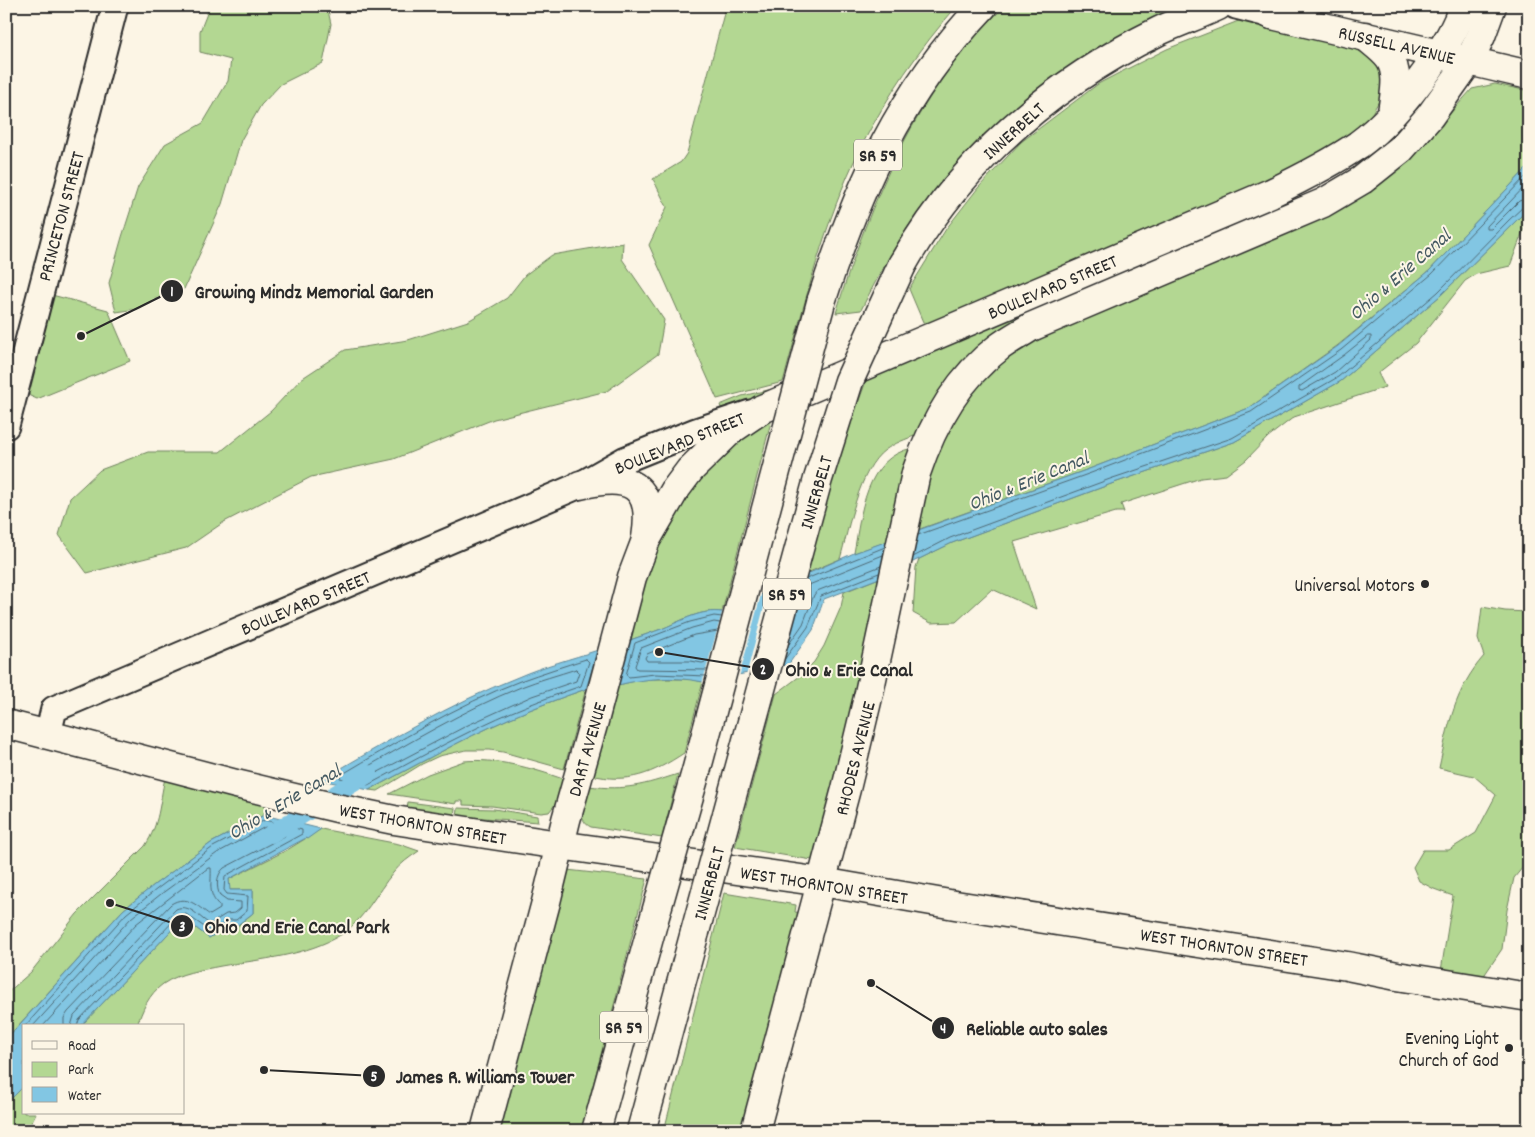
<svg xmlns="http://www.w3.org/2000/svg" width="1535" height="1137" font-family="Dekko,sans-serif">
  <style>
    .green { fill: #b3d792; stroke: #6f815e }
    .water { fill: #82c6e3; stroke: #5f8899 }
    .pier { fill: #fcf5e5 }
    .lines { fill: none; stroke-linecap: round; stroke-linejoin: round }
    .shore { stroke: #4e6975; stroke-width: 1 }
    .canal { stroke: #82c6e3; stroke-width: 18 }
    .tertiary-casing { stroke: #2b2b2b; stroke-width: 29 }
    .secondary-casing { stroke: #2b2b2b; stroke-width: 31 }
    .motorway-casing { stroke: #2b2b2b; stroke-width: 31 }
    .tertiary { stroke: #fcf5e5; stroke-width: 25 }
    .secondary { stroke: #fcf5e5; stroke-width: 28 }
    .motorway { stroke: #fcf5e5; stroke-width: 28 }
    .motorway-bridge-casing { stroke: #2b2b2b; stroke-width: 31; stroke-linecap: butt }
    .motorway-bridge { stroke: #fcf5e5; stroke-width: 28 }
    .poi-dot { fill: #2b2b2b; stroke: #fcf5e5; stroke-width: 2 }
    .labels { text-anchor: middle; stroke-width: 4; stroke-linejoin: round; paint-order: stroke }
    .shield { fill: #fcf5e5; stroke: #6a6863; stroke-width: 1 }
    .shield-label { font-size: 18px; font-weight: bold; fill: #2b2b2b }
    .street-label { font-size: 19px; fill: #2b2b2b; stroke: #fcf5e5 }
    .poi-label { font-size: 19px; fill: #2b2b2b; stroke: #fcf5e5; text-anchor: end }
    .water-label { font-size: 20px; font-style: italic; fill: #455a62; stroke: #fcf5e5 }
    .leader { fill: none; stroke: #2b2b2b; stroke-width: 2 }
    .callout-dot { fill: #2b2b2b; stroke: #fcf5e5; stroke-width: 2 }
    .mark-label { font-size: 15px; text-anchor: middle; font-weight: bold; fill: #fff }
    .callout-label { font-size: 20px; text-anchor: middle; font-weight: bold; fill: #2b2b2b; stroke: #fcf5e5; stroke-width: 4; stroke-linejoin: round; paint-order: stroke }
  </style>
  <rect width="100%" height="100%" fill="#fcf5e5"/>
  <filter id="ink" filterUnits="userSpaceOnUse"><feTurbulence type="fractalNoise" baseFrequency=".02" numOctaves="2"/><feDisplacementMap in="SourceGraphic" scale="10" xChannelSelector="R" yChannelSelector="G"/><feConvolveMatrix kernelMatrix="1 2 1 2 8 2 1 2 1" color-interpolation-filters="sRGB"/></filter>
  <g filter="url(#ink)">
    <g class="green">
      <path d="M210,6H327L331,24L323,63L281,84L261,105L241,140L222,204L184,289L155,299L137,309L116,312L109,283L122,237L138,187L165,144L203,123L228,81L231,60L200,52V31Z"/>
      <path d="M726,6H957C919,49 887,96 861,147C824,221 805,303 783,382L717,399L649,245L667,207L653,179L681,162L687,153Z"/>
      <path d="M1005,6H1165L1175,9C1117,35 1062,67 1014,108C1000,120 988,133 976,146C954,167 934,190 916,215C895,245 877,278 861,310L836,313C870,200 918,88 1005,6Z"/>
      <path d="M1241,20L1364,49L1376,55L1386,89L1368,120L1327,155L936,326L923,322L909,289L946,229L978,188L1021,142L1098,84L1119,73L1167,49Z"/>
      <path d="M1495,84L1529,91V166L1429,271L1337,346L1249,408L1089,469L917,530L926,473L952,419L991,368L1051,333L1337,211L1382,183L1413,155L1472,89Z"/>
      <path d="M1529,208V221L1526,223L1510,266L1476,274L1465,281L1416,343L1378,373L1385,387L1294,417L1268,437L1246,460L1226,475L1201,478L1121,504L1124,512H1116L1014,542L1036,609L992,589L956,622L931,623L913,613L916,567L919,559L952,543L1111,484L1234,442L1341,381L1441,295Z"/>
      <path d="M623,243L622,259L664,320L658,354L607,391L494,419L394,459L311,477L224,522L186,548L87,573L59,535L70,498L100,470L148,452H220L271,411L301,379L345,350L408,340L468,321L507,298L525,275L552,255Z"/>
      <path d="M52,295L108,310L130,361L37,399L30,396L28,392Z"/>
      <path d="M1045,303L1047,309L917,435C906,439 895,443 885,450C859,469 849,528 840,559L807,573L840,452L869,373Z"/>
      <path d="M768,390H777L723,413L720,405L742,396Z"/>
      <path d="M772,418L722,612C701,609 683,620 664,628C653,632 642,636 630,640L650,562L665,528L705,470L748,430Z"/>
      <path d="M913,448L889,541L854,553C861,515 865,457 913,448Z"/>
      <path d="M882,577L864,671L812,860L735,847L776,694L800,676L814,662L824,646L841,607L844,592Z"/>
      <path d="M1482,607L1505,611L1529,612V869L1523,867L1514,878L1507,910L1502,949L1483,977L1441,971L1453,896L1434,889L1419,881L1413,867L1423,850H1449L1476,833L1496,795L1474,776L1439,768C1448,726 1455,689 1484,656L1478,639Z"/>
      <path d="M655,679H690L703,682L684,753C652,774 629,784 591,775L609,721L618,685L639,680Z"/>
      <path d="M586,689L564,769L503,752L490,750H466L439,756L422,764L378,791L369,790C415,766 460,740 508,719C533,708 560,698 586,689Z"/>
      <path d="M464,761C496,758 532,768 563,779L557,802L549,812L541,813L492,806L463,805V801H456V804L389,794L428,774Z"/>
      <path d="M678,774L662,838L591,827C575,820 585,800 589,786C625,791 644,785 678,774Z"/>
      <path d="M165,778L267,804L264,815L211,843L154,885L123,910L6,1039V994L31,972L77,914L145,846C160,823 159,804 165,778Z"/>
      <path d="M408,802L455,808L454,815L407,809Z"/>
      <path d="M458,808L494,809L537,816L538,822L457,816Z"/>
      <path d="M321,829L399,844L419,851C410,857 400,864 393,873C377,892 364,920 342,934C307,956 261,959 221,966C201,970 179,973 163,984C149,994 142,1010 137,1026H81L183,918L209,938L231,924L236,927L253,913V890H229V879L287,850Z"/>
      <path d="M567,870L647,879L581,1131H495Z"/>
      <path d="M724,893L796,905L795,912L801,913L743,1131H664Z"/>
      <path d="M24,1086V1113H36L27,1131H6V1104Z"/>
    </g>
    <g class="water">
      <path d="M1529,166V208L1441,295L1341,381L1234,442L1111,484L952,543L882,577L824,599L813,630L788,665L703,682C675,676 646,678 618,685L630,640C642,636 653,632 664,628C683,620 701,609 722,612L854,553L1089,469L1249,408L1338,346L1429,271Z"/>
      <path d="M598,650L586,689C560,698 533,708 508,719C460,740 415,766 369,790L321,780C385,743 449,704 518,677C543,666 571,659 598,650Z"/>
      <path d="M264,815L321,829L307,839L306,838L229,879L230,890H253V913L235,927L231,924L209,938L183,918L81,1026H24V1086L6,1104V1039L20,1024L123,910L154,885L211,843Z"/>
    </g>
    <g class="pier">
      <path d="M808,570L781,669L746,676L769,588Z"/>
      <path d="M762,591L739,677L702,684L723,609Z"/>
    </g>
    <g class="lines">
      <g class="shore">
        <path d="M1529,182L1487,226V229H1491L1519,201L1529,198"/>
        <path d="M1368,336H1371V340L1335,372L1302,391L1299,390V387L1344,355Z"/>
        <path d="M918,535L1091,473L1251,412L1341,350L1432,274L1529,173"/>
        <path d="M913,557L950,538L1110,479L1232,438L1338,377L1438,292L1509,220L1524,206L1529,205"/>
        <path d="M806,579L885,547"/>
        <path d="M804,587L883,555"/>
        <path d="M789,644L803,624L814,595L817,591L881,566"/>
        <path d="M586,659L589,662L581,686C543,699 506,713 471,731C436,748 402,767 368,785L340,778L341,775C399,741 457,705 520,681C542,673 564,666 586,659Z"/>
        <path d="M784,660L808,627L821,596L879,573"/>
        <path d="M710,661L702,663L691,661H647L645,658L647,654L694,635L718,631"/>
        <path d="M576,669L579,672L576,681L532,696L468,725L367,778L357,775L358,772C411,742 464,710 521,687C539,680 558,675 576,669Z"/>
        <path d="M708,670L637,669L635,666L641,648L692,628L714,622L720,623"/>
        <path d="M706,676L655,674L629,677L626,675L635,643L690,622L714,616L722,617"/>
        <path d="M25,1026L126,914L157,889L213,847L265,820L302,830V834L225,876L224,890L227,894L248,896L247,911L236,920H229L210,931L186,914H180L79,1020L77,1026"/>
        <path d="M33,1026L131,918L161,894L217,853L265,827L285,832V836L224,868C216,875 216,887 220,896L227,901L241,902V908L235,913L226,914L210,924C199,918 190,903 176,909L74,1016L71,1026"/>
        <path d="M43,1026L136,924L208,868H211C212,883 207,895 220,906V909L210,915C197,906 187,894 171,904L68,1012L64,1018V1026"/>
      </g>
      <path class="canal" d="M271,834L368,774"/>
      <defs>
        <g id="tertiary">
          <path d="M1236,6L1272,15"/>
          <path d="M6,426L115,6"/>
          <path d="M48,734L54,709L580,485L624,460L696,431L750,413"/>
        </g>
        <g id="secondary">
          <path d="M1272,15L1529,75"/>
          <path d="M1365,36C1373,43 1383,50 1389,58C1400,73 1394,96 1392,113"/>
          <path d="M580,485C628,473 655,483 646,538"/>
          <path d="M6,724L236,784L341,809L394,820L559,845L822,882L955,905L1347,966L1397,976L1529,997"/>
          <path d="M485,1131L546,902L566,820L594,721L632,577L646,540L675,490L690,470L731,430L762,409L1271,193C1300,179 1330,164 1358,145C1386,125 1410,95 1430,67C1443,48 1457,28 1463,6"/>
          <path d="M755,1131L846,789L869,693L916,473C932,425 956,380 998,348C1008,340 1020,334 1031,327L1323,203L1362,180L1401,149L1430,116L1469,61L1481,36L1492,6"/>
        </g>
        <g id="motorway">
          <path d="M1254,6L1272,15"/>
          <path d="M902,265C962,160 1051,84 1159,31C1178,22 1199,15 1218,6"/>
          <path d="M821,302C857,189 900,93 983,6"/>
          <path d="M596,1131L653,923"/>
          <path d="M641,1131L695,932"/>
        </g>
      </defs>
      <use href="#tertiary" class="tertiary-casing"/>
      <use href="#secondary" class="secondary-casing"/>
      <use href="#motorway" class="motorway-casing"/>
      <use href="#tertiary" class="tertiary"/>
      <use href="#secondary" class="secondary"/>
      <use href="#motorway" class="motorway"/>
      <defs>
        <g id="motorway-bridge">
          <path d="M653,923L697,768L821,302"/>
          <path d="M695,932L818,479L849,381L902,265"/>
        </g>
      </defs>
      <use href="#motorway-bridge" class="motorway-bridge-casing"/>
      <use href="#motorway-bridge" class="motorway-bridge"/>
    </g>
  </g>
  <g class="poi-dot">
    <circle cx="1425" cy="584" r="5"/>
    <circle cx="1509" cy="1048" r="5"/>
  </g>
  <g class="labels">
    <g class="shield">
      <rect x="854" y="139.5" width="48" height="31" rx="4"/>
      <rect x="763" y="578.5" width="48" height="31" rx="4"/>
      <rect x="600" y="1011.5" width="48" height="31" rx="4"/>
    </g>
    <g class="shield-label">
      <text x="878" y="161">SR 59</text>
      <text x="787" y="600">SR 59</text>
      <text x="624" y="1033">SR 59</text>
    </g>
    <g class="street-label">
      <text transform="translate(1397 44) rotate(13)" y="7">RUSSELL AVENUE</text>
      <text transform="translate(1013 130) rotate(-42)" y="7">INNERBELT</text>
      <text transform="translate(60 216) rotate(-75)" y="7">PRINCETON STREET</text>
      <text transform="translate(1052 286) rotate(-23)" y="7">BOULEVARD STREET</text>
      <text transform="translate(679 442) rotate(-22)" y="7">BOULEVARD STREET</text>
      <text transform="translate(815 492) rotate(-74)" y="7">INNERBELT</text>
      <text transform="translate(305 602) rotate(-23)" y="7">BOULEVARD STREET</text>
      <text transform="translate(586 749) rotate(-74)" y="7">DART AVENUE</text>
      <text transform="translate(854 758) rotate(-76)" y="7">RHODES AVENUE</text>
      <text transform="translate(423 823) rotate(10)" y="7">WEST THORNTON STREET</text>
      <text transform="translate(708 883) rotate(-75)" y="7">INNERBELT</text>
      <text transform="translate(824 884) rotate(9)" y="7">WEST THORNTON STREET</text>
      <text transform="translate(1224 946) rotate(9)" y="7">WEST THORNTON STREET</text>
    </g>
    <g class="poi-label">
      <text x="1415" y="591">Universal Motors</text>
      <text x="1499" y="1044">Evening Light<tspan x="1499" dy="22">Church of God</tspan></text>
    </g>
    <g class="water-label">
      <text transform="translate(1399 274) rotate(-41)" y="7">Ohio &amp; Erie Canal</text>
      <text transform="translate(1028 480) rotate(-22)" y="7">Ohio &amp; Erie Canal</text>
      <text transform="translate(284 801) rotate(-31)" y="7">Ohio &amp; Erie Canal</text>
    </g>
  </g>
  <path class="leader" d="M81 336L172 291M659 652L763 669M110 903L182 926M871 983L943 1028M264 1070L374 1076"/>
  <g class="callout-dot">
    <circle cx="81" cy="336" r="5"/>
    <circle cx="659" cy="652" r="5"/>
    <circle cx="110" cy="903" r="5"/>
    <circle cx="871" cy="983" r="5"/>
    <circle cx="264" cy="1070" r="5"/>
    <circle cx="172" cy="291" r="12"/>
    <circle cx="763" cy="669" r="12"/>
    <circle cx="182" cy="926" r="12"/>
    <circle cx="943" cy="1028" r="12"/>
    <circle cx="374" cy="1076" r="12"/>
  </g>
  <g class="mark-label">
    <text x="172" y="296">1</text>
    <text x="763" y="674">2</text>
    <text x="182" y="931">3</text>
    <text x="943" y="1033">4</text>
    <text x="374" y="1081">5</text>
  </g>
  <g class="callout-label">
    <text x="314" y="298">Growing Mindz Memorial Garden</text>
    <text x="849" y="676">Ohio &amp; Erie Canal</text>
    <text x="297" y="933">Ohio and Erie Canal Park</text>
    <text x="1037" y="1035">Reliable auto sales</text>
    <text x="485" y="1083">James R. Williams Tower</text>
  </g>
  <rect width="1535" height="1137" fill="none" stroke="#fcf5e5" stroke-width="25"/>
  <rect x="12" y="12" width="1510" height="1112" fill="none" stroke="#2b2b2b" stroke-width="2" filter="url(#ink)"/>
  <rect x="22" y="1024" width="162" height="90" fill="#fcf5e5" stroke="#a8a49b"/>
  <rect x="32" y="1041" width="25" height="8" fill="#fcf5e5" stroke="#a8a49b"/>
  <text x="68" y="1050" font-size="15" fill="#2b2b2b">Road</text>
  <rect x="32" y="1062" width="25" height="15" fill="#b3d792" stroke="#a8a49b"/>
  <text x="68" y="1074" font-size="15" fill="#2b2b2b">Park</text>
  <rect x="32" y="1087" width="25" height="15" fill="#82c6e3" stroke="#a8a49b"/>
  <text x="68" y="1100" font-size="15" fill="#2b2b2b">Water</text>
</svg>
